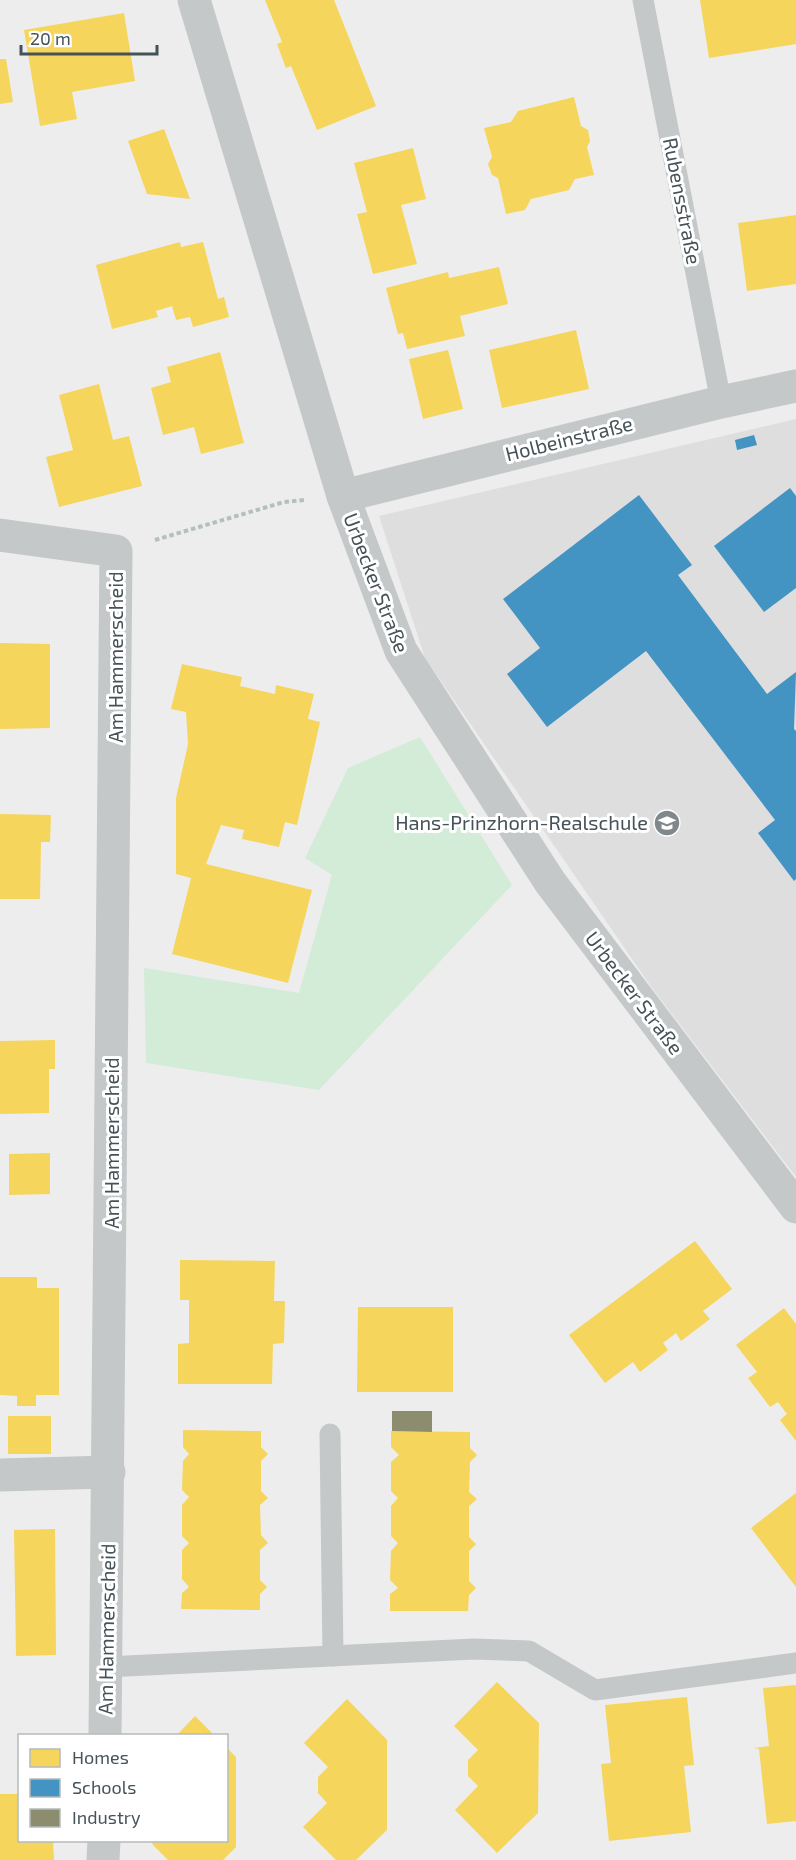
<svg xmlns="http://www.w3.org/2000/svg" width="796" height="1860" font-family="'Exo 2',sans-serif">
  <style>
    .education { fill: #dfdede }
    .green { fill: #d2ecd8 }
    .homes { fill: #f6d55c }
    .schools { fill: #4393c3 }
    .industry { fill: #8c8c6e }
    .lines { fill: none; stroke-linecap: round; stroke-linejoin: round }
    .path { stroke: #b4c0ba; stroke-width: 4; stroke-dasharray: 4.5 3; stroke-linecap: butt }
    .lane { stroke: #c4c8c9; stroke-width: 21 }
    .street { stroke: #c4c8c9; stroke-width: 33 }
    .labels { text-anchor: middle; stroke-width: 6; stroke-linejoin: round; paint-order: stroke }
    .street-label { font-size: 20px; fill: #455258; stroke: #fff }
    .poi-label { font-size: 20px; fill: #455258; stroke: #fff; text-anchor: end }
  </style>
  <rect width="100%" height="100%" fill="#ededed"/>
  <path class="education" d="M796,419V1177L652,988L425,658L379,516Z"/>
  <path class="green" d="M420,737L512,885L319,1090L146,1063L144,968L299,993L332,875L305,858L348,768Z"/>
  <g class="homes">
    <path d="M265,0H334L376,106L317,130L291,66L286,68L277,44L282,42Z"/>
    <path d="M700,0H796V44L709,58Z"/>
    <path d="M124,13L135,81L72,92L77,119L40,126L24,30Z"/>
    <path d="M0,59H6L13,102L0,104Z"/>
    <path d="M574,97L581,126L588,130L590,141L587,147L594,175L575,179L569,190L531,199L525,210L506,214L498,178L492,175L488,164L492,157L484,128L511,122L518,111Z"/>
    <path d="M164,129L190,199L147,194L128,141Z"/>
    <path d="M413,148L426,199L401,205L417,264L373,274L357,214L367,212L354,163Z"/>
    <path d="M796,215V284L747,291L738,223Z"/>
    <path d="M180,242L181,247L203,242L218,299L224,297L229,317L193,327L190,317L176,320L172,306L156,311L158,317L112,329L96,265Z"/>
    <path d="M499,267L508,304L460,316L465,336L407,349L403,333L398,334L386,288L448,272L449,278Z"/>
    <path d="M576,330L589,389L502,408L489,350Z"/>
    <path d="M448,350L463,409L423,419L409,359Z"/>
    <path d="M220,352L244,443L201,454L194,427L163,435L151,388L171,382L167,367Z"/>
    <path d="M99,384L113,440L129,436L142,486L59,507L46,457L73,450L59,395Z"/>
    <path d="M0,643L50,644V728L0,729Z"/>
    <path d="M182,664L242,677L240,686L275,694L276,685L314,694L308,719L320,722L297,825L285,822L279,847L242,839L244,830L221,825L206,864L312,890L288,983L172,954L191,878L176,874V798L188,744L186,712L171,709Z"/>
    <path d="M0,814L51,815L50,842H41L40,899H0Z"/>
    <path d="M55,1040V1069H49V1113L0,1114V1041Z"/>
    <path d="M50,1153V1194L9,1195V1154Z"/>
    <path d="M695,1241L732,1289L703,1311L710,1319L681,1341L676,1333L663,1343L668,1350L640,1372L633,1362L605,1383L569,1335Z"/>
    <path d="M180,1260L275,1261L274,1301H285L284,1343L273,1344L272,1384H178V1344L189,1343V1300H180Z"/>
    <path d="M0,1277H37V1288H59V1395H36V1406H17V1396L0,1395Z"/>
    <path d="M358,1307H453V1392H357Z"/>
    <path d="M784,1308L796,1324V1441L780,1420L787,1414L778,1402L770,1407L748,1378L757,1372L736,1345Z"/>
    <rect x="8" y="1416" width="43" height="38"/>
    <path d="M183,1430L261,1431V1447L268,1454L261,1461V1491L268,1498L260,1505L261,1535L268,1543L260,1550V1580L267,1587L260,1594V1610L181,1609L182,1593L189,1587L182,1579V1550L189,1543L182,1536V1505L189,1497L182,1490L183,1461L189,1454L183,1447Z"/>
    <path d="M391,1431L470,1432V1448L477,1455L470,1462L469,1492L477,1499L469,1506V1537L476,1544L469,1551V1581L476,1588L469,1595L468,1611H390V1594L398,1588L390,1580L391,1551L398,1543L391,1536V1506L398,1498L391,1491V1462L399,1455L391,1447Z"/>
    <path d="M796,1493V1587L751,1528Z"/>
    <path d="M55,1529L56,1655L16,1656L14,1530Z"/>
    <path d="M497,1682L539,1723L538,1813L497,1853L455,1810L478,1786L468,1776V1760L478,1750L454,1726Z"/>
    <path d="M796,1685V1821L767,1824L759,1749L754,1748L769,1746L763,1688Z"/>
    <path d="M687,1697L694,1765L684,1766L691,1832L609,1841L601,1764L611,1763L605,1705Z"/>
    <path d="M347,1699L387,1740V1830L356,1860H336L303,1827L327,1803L318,1793V1777L328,1767L304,1743Z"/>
    <path d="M195,1716L215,1736H176Z"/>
    <path d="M226,1747L236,1757V1847L223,1860H168L152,1844L155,1840H226Z"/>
    <path d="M0,1794H20V1840H53L54,1860H0Z"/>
  </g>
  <g class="schools">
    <path d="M754,435L757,445L737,450L735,440Z"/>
    <path d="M790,488L796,496V588L764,612L714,546Z"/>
    <path d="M639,495L692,565L678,575L767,694L796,672L794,729L796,731V879L794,881L758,833L775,820L646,651L547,727L507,674L540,648L503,599Z"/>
  </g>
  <path class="industry" d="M392,1411H432V1432L392,1431Z"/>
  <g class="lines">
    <path class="path" d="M155,540L284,502L304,500"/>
    <g class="lane">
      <path d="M643,0L721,402"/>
      <path d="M330,1434L333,1656"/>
      <path d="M106,1667L474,1649L529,1651L595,1690L796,1663"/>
    </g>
    <g class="street">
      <path d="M194,0L343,496L401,651L550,882L796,1207"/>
      <path d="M343,496L721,402L796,386"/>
      <path d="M0,535L116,551L105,1736"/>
      <path d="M0,1475L109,1472"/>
      <path d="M103,1860L104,1840"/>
    </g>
  </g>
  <defs>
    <symbol id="school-disc" viewBox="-11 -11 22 22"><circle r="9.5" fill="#80888c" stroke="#fff"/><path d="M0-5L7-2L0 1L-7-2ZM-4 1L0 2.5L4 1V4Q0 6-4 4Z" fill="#fff"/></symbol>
  </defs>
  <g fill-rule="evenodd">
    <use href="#school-disc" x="652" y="808" width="30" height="30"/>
  </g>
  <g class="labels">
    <g class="street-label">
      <text transform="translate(682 201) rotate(79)" y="7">Rubensstraße</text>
      <text transform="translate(569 439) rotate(-14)" y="7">Holbeinstraße</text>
      <text transform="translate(376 583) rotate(69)" y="7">Urbecker Straße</text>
      <text transform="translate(116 657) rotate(-90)" y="7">Am Hammerscheid</text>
      <text transform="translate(634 993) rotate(53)" y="7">Urbecker Straße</text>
      <text transform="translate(112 1143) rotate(-90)" y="7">Am Hammerscheid</text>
      <text transform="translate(107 1629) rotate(-89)" y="7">Am Hammerscheid</text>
    </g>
    <g class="poi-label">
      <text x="648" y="830">Hans-Prinzhorn-Realschule</text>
    </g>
  </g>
  <rect x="18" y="1734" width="210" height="108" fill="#ffffff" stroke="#b5babc" stroke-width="1.5"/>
  <rect x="30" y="1749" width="30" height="18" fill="#f6d55c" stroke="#b5babc" stroke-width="1.5"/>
  <text x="72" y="1764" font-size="18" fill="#455258">Homes</text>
  <rect x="30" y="1779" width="30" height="18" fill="#4393c3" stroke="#b5babc" stroke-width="1.5"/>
  <text x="72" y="1794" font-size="18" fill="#455258">Schools</text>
  <rect x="30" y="1809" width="30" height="18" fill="#8c8c6e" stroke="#b5babc" stroke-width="1.5"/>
  <text x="72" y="1824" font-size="18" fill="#455258">Industry</text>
  <path d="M21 45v9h136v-9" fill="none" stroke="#455258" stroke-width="3"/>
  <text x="30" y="45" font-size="18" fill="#455258" stroke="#ffffff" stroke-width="4.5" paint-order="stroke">20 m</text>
</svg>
